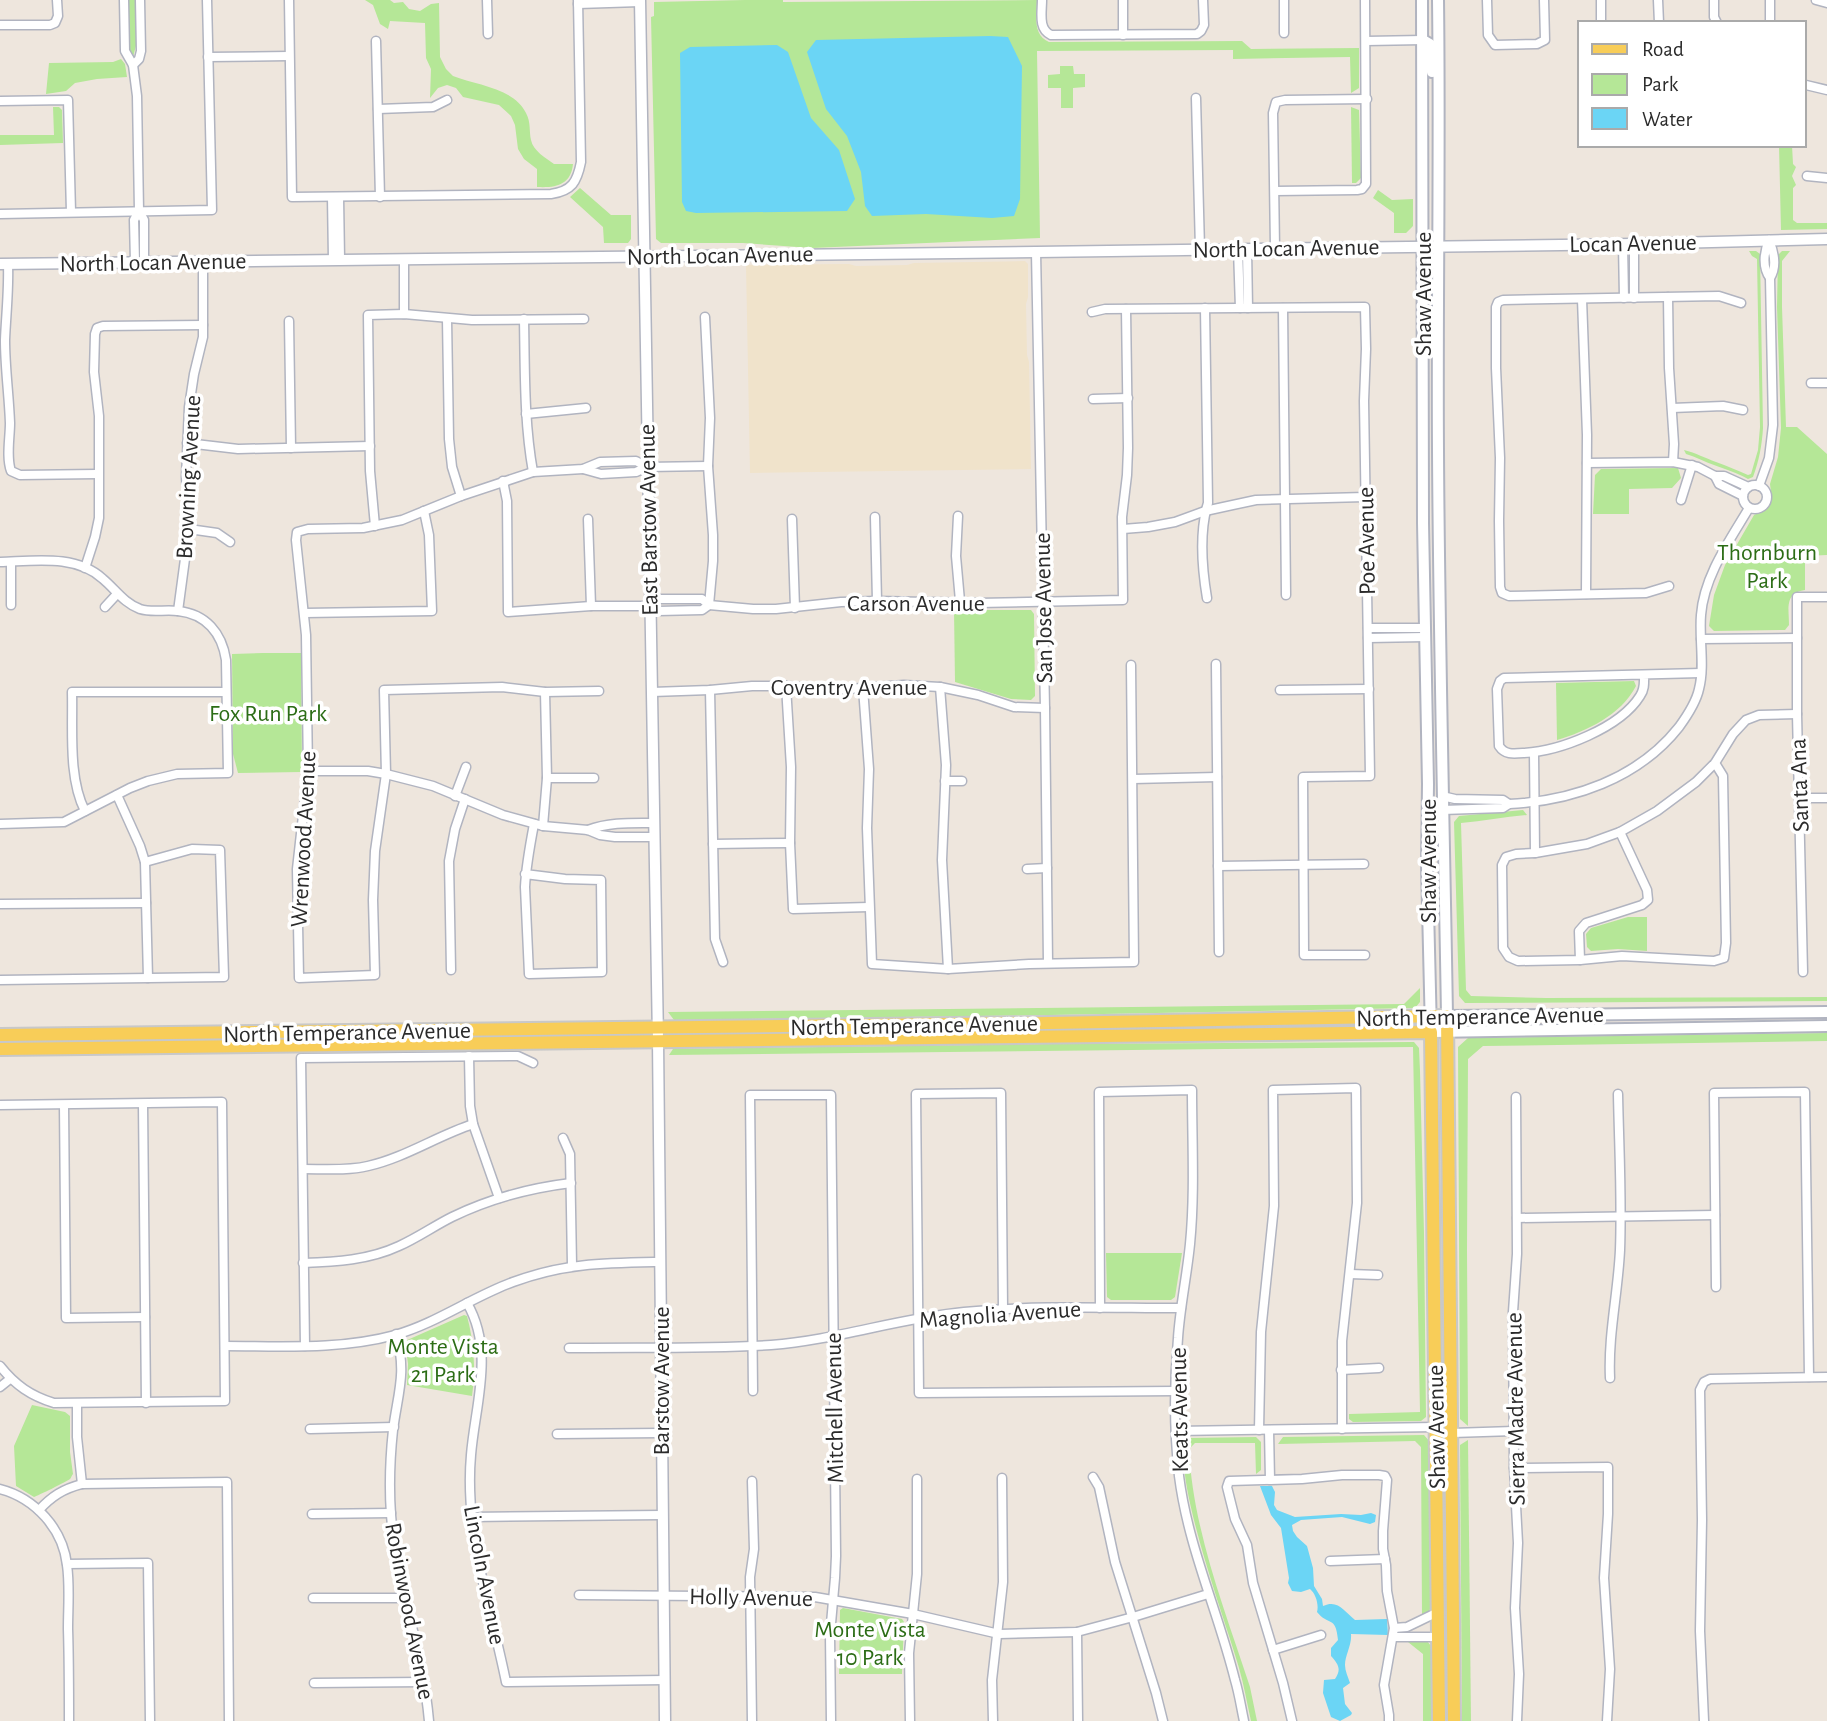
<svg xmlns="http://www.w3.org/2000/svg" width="1827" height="1721" font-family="'Alegreya Sans',sans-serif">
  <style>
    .education { fill: #f0e3cb }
    .green { fill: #b5e797 }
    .water { fill: #6bd5f5 }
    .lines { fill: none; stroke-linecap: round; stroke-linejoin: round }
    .minor-casing { stroke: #b1b4c0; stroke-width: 11 }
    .tertiary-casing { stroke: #b1b4c0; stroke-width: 13 }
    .secondary-casing { stroke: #b1b4c0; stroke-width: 14 }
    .primary-casing { stroke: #c8c8c8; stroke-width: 16 }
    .minor { stroke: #fff; stroke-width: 8 }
    .tertiary { stroke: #fff; stroke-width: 10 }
    .secondary { stroke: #fff; stroke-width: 10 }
    .primary { stroke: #f8cd58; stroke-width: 12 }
    .labels { text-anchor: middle; stroke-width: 7; stroke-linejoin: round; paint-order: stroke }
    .street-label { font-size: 24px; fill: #2b2b2b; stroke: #fff }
    .park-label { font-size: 24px; fill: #2c6d16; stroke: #fff }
  </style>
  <rect width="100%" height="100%" fill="#eee6dd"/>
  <path class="education" d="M1025,261L1028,264V297L1026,304L1027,355L1029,362L1031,469L750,473L746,265L849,264L856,266L907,265L914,263Z"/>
  <g class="green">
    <path d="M127,0H136L137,42L133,57C124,41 127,18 127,0Z"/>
    <path d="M365,0H390L394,3L403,2L409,9L420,11L431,4L439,3L440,57L446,69L453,76C476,85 514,88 526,113C531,122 529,131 531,140C533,151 546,158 554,164H573C571,185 556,188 537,187V169L524,159L518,149L515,125L511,116L499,105L463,97L456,88L447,85L438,88L430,98L431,69L426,58L425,23L390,21L388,29L380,24L373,5Z"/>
    <path d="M745,0H783V2L1037,0C1037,15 1032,35 1049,42L1242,41L1251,49L1359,48V88L1351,93L1350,57L1233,59V50L1037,51L1040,238L812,248L743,243H661L656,239L651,17L654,16V2Z"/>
    <path d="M121,59L125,64L127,77L97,79L75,83L66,91L46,94L49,63L113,62Z"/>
    <path d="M1060,66H1073L1074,74H1085V87L1073,88V108H1061V88H1048V75L1060,74Z"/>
    <path d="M53,107H59L62,110L63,143L0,145V135H54Z"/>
    <path d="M1351,107L1359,110L1361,178L1356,183H1352Z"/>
    <path d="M1779,145H1792L1793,164L1796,167L1792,176L1796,185L1793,188V220L1797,223H1827V229L1781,230Z"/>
    <path d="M580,188L611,215H631V239L628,243H604L603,227L570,197Z"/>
    <path d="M1378,190L1392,200L1413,199V226L1406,233H1394V213L1373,198Z"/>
    <path d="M1749,251H1756L1760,254L1763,428C1762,445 1759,461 1753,477L1748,479C1735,472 1727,470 1714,465C1705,462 1696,457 1686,454L1684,450C1696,453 1705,458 1716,462C1727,466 1737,470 1748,475L1751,474L1758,450L1760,427L1757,259L1752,256Z"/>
    <path d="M1782,251H1790L1782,261V307L1786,427H1797L1827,454V555L1805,556V590C1784,593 1789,609 1789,625L1785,630L1714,631L1709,626L1714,595L1725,565L1754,515L1766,509L1772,500L1770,484L1778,457L1781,428L1777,307L1778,255Z"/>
    <path d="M1678,468L1681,478L1672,488L1629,489V514H1593L1595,475L1601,469Z"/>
    <path d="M954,610H1031L1034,614L1035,696L1031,700L1011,699L955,682Z"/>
    <path d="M263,653H301L302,772L238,773L233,754L232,654Z"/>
    <path d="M1634,681L1636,686C1621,715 1587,731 1557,740L1556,683Z"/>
    <path d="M1523,810L1527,815C1505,817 1483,821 1461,823L1466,990L1471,996L1546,998L1827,997V1001L1465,1003L1459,996L1454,822L1459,816Z"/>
    <path d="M1628,917H1647V951L1618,949L1591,951L1587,947L1586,934L1591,928Z"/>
    <path d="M1420,988V1002L1415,1008L1052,1015L674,1020L668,1012L1404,1004Z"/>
    <path d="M1827,1033V1041L1483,1046L1468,1059L1467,1250L1468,1426L1460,1419L1458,1047L1468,1038Z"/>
    <path d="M1414,1042L1419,1048L1420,1071L1424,1233L1426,1417L1421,1421L1353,1422L1349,1419V1414L1420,1412L1413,1047L669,1055L673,1049L1047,1044Z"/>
    <path d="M1106,1253H1182L1175,1297L1171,1300H1111L1107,1297Z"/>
    <path d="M464,1315L467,1316C474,1342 476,1369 472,1396L407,1385L408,1364L405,1341Z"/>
    <path d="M32,1405L65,1412L70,1416V1452L73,1474C72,1475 71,1478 70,1479C68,1481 37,1496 34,1497L16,1486L14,1446Z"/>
    <path d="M1424,1435L1430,1442L1431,1606L1429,1612L1422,1616L1421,1447L1415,1441L1278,1444L1283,1437Z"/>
    <path d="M1256,1437L1261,1442V1470L1256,1474L1255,1443H1195L1189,1449C1193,1531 1225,1610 1250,1687L1257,1721H1251C1247,1703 1244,1685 1239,1668C1229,1630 1167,1466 1188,1438Z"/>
    <path d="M1468,1440L1471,1721H1462L1460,1445Z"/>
    <path d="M843,1608L902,1619L904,1622L902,1674H839L840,1610Z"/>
    <path d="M1427,1641L1431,1646V1721H1423V1654L1408,1642Z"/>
  </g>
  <g class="water">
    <path d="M990,36L1008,37L1022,66L1020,199L1014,216L992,218L926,214L872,216L865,206L861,172L847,136L826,109L807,52L816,40Z"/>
    <path d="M777,45L788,52L811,118L839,150L855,199L847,211L696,213L686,211L682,202L680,53L690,47Z"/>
    <path d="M1260,1486H1272L1275,1492L1274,1505L1277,1510L1295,1517L1341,1514L1361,1515L1371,1513L1376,1515L1375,1522L1370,1524L1342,1517L1301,1520L1292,1525L1293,1531L1297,1537L1307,1546L1313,1568L1314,1586L1322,1599L1323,1606C1338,1599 1344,1611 1355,1620L1387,1619L1388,1635L1351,1634C1352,1645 1345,1655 1345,1665C1345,1671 1348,1677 1350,1683L1343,1688L1345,1704L1352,1713L1351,1715L1340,1721L1331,1717L1323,1693L1324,1680L1335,1679C1342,1669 1338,1664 1331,1656V1648L1338,1640C1336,1615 1328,1626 1317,1612C1319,1605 1316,1594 1310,1589L1301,1592L1292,1591L1288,1583L1289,1578L1281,1528L1271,1515Z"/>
  </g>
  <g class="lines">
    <defs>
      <g id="minor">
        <path d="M124,0L125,51L133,65L137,96L139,211L144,220V262"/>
        <path d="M289,0L292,197L551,194C572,191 577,182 581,162L578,0"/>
        <path d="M487,0L488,34"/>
        <path d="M1042,0C1042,13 1038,29 1051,35L1197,34L1201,31L1204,25L1203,0"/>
        <path d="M1123,0V35"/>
        <path d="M1284,0V33"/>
        <path d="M1487,0L1488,35L1495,45L1537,44L1545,40L1544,0"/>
        <path d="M1601,0V23"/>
        <path d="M1658,0L1659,23"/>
        <path d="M1714,0V17L1717,23"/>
        <path d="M1816,0L1827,3"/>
        <path d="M578,4L640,2"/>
        <path d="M1770,23V0"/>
        <path d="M0,25H50L55,23L58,16L57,0"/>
        <path d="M376,41L380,197"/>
        <path d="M1366,41L1423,40"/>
        <path d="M208,57L289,56"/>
        <path d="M133,65L139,59L141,51L140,0"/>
        <path d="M1806,85L1827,90"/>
        <path d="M1196,98L1200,249"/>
        <path d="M0,101L68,100L71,212"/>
        <path d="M378,109L433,107L447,100"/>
        <path d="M1807,176L1827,178"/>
        <path d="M1275,191L1357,190L1362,189L1366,184L1365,0"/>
        <path d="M332,197L333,259"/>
        <path d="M339,197L340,259"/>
        <path d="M0,214L212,210L207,0"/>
        <path d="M1769,240C1764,252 1762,267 1770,278"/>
        <path d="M1623,244L1624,298"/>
        <path d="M1275,248L1273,113L1276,102L1285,100L1367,99"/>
        <path d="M1238,249L1240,308"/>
        <path d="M1247,249L1248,308"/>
        <path d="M1036,252L1045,708L1048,963"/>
        <path d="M404,259V314"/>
        <path d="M135,262L134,220L139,211"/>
        <path d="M8,264C9,290 6,315 5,340C5,368 9,395 10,423C10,438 6,457 11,471L20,475L97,474"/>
        <path d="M1668,297L1669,368L1674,444L1673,462"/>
        <path d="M1634,298V244"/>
        <path d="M1582,299L1587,435L1586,594"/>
        <path d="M1205,308L1208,503C1199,532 1202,568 1207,598"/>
        <path d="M1283,308L1286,595"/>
        <path d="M1092,312L1105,309L1365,307L1366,349L1364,401L1370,776L1303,777L1304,955H1365"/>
        <path d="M705,317L710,418L708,466L713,535V561L709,605"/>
        <path d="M447,319L449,439L452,467L461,496"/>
        <path d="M524,319C525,371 524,422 533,472"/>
        <path d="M289,321L291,448"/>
        <path d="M1811,383H1827"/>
        <path d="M1093,399L1128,398"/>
        <path d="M1672,408L1723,406L1743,410"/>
        <path d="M526,414L586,408"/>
        <path d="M187,443L238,449L370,446"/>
        <path d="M1587,463L1673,462L1698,467L1715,476H1724L1746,486L1747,488"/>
        <path d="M583,469L601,474L636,472L647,467L708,466"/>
        <path d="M1715,476L1719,484L1743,496"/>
        <path d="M503,481L507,501L508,612L591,606H650L658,611L702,610L709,605"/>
        <circle cx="1755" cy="497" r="12"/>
        <path d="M1759,486L1769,458L1773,425L1770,278C1777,267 1774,252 1769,240"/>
        <path d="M1681,500L1692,465"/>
        <path d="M958,516L956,556L960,601"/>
        <path d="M875,517L877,601"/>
        <path d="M588,519L591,606"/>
        <path d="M792,519L795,608"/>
        <path d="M375,526L370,471L368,315L404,314L472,320L584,319"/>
        <path d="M189,529L217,533L230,542"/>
        <path d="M1123,529L1148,527L1175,522L1205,511L1256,500L1365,497"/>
        <path d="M0,562C34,561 76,554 103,579C116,590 124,603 140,609C153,613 165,609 178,611C206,614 222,633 226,660L228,773L177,774L148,781L130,788L64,822L0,824"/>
        <path d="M11,562V605"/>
        <path d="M85,568L95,537L99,518V416L94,372L95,334L97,328L103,326L203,325"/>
        <path d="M1669,586L1646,593L1509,596L1502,593L1500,587L1499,521L1500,458L1496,368V307L1498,302L1503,300L1719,296L1741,303"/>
        <path d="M650,606L658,599H702L709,605L753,609H776L841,602L877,601L978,603L1123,600L1122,517L1127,475L1128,448L1126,309"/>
        <path d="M105,607L117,594"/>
        <path d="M178,611L189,529L186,477L189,407L194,374L203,337V261"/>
        <path d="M305,613L432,611L429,535L424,511"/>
        <path d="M1368,628H1425"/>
        <path d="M1368,638L1425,637"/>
        <path d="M1701,639L1797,638"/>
        <path d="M1216,664L1219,952"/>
        <path d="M1644,675C1644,682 1645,689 1640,696C1620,728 1560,751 1524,753C1513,754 1505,755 1499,746L1497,689L1500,681L1504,678L1701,673"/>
        <path d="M786,686L791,767L790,843L793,909L869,907"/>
        <path d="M940,687L946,765L942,860L948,969"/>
        <path d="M863,688L869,769L867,828L872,964L948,969L1029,964L1134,962L1131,665"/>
        <path d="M710,690L715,939L723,962"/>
        <path d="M1280,690L1369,689"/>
        <path d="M599,691L545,692L502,687L384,690L386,774L375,851L373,900L375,975L299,978L297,869L308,771L306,635L296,540L297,532L308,529L363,528L402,520L461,496L533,472L583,469L600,462L636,461L647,467"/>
        <path d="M652,692L710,690L752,686H786L834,690L904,685L940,687L978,695L1014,707L1045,708"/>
        <path d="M1534,753L1535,853"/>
        <path d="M1715,763L1723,776L1726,943L1724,958L1714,961L1622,956L1580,960L1518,961L1509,957L1503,948L1502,865L1506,857L1516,854L1535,853L1587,844L1620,832L1657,811L1696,782L1715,763L1733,734L1746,720L1759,715L1797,714"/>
        <path d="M308,771H368L386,774L433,786L503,815L543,826L588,830L600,835L615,837H654"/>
        <path d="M547,778H594"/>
        <path d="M1133,779L1217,777"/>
        <path d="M945,781H962"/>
        <path d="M117,795L140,846L145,862L148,978"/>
        <path d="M455,796L466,767"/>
        <path d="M1442,796L1455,799L1503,800L1509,804"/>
        <path d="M1800,798H1827"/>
        <path d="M1442,810L1503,808L1509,804C1572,801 1638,779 1679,727C1687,716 1696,703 1699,689C1705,666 1699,639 1701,615C1704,576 1730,540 1749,508"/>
        <path d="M85,811C68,778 73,729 72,692H226"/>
        <path d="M543,826L547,778L545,692"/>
        <path d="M588,830C609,822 631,823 653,823"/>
        <path d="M713,844L790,843"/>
        <path d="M1218,866L1364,864"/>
        <path d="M1027,869L1047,868"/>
        <path d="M525,874L565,879L601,880L602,972L529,974L525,887C526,866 530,845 534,824"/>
        <path d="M0,904L146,903"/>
        <path d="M1580,960L1579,931L1586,923L1642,905L1648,900L1647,890L1620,832"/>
        <path d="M451,970L449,861L455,829L465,799"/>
        <path d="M1803,972L1797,714V597H1827"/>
        <path d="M0,980L224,977L220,850L192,849L145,862"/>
        <path d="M469,1056L470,1106L473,1124L499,1198"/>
        <path d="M1516,1097L1517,1254L1513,1312L1514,1468L1518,1543L1515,1608L1519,1674L1517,1721"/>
        <path d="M143,1104L146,1403"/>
        <path d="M0,1105L222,1102L225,1401L54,1403C31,1396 15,1385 0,1366"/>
        <path d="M64,1105L66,1318L145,1317"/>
        <path d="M563,1138L570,1154L572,1265"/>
        <path d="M303,1169C324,1169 347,1171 368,1166C404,1158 437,1136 473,1124"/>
        <path d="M1517,1218L1715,1215"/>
        <path d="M303,1263C336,1262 369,1260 399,1246C417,1238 434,1226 452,1217C489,1199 530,1188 571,1183"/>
        <path d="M1350,1274L1378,1275"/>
        <path d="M1716,1287L1714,1093L1805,1092L1809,1377"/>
        <path d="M467,1303C495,1351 475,1405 471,1455C464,1533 491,1607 506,1682L665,1680"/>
        <path d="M1100,1308L1099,1092L1192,1090C1192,1141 1195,1193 1190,1244C1187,1275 1180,1307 1178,1338C1174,1383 1174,1431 1179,1476C1188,1547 1218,1611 1235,1680C1239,1693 1241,1707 1244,1721"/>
        <path d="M1003,1309L1001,1093L916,1094L919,1393L1176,1391"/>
        <path d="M396,1334C407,1373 398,1392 393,1430C390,1458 389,1487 391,1515C397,1585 423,1651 429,1721"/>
        <path d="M225,1346C282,1346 340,1350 395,1335C437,1323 472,1297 513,1282C565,1263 605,1263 660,1262"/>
        <path d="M305,1346L301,1058L518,1056L533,1063"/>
        <path d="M569,1348C636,1347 704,1349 771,1345C836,1340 899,1318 964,1312C1036,1305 1109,1308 1181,1308"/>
        <path d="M1341,1370L1379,1368"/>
        <path d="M1610,1378C1608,1335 1618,1293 1620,1250C1622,1198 1619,1146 1618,1094"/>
        <path d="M0,1387L10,1379"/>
        <path d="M753,1391L750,1095H831L836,1556L835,1578L830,1635L831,1721"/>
        <path d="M77,1404V1437L82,1484"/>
        <path d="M310,1429L394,1427"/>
        <path d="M1259,1430L1261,1332L1274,1206L1273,1090L1356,1088L1357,1203L1342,1341V1429"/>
        <path d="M1269,1430L1270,1480"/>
        <path d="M1176,1431L1436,1427"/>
        <path d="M1452,1433L1514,1431"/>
        <path d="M557,1434L661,1433"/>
        <path d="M1514,1468L1608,1467V1514L1604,1578L1610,1669L1607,1721"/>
        <path d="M1093,1477L1099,1487L1115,1562L1156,1693L1163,1721"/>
        <path d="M0,1489C35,1498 63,1529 67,1565C70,1586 68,1608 68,1629C69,1660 69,1690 69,1721"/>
        <path d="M39,1510C52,1496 63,1489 82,1484L227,1482L229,1721"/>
        <path d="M312,1514L391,1513"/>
        <path d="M471,1517L662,1515"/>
        <path d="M1330,1561L1385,1559"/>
        <path d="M67,1564L148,1563L150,1721"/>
        <path d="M579,1595L815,1597L913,1614L999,1634L1077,1632L1133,1617L1208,1594"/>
        <path d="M313,1598H405"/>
        <path d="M1394,1628L1407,1627L1438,1612"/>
        <path d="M1077,1632L1078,1721"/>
        <path d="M1394,1637H1438"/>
        <path d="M1273,1650L1321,1635"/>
        <path d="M314,1683L424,1682"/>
        <path d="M752,1721L750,1577L754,1549L752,1481"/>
        <path d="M910,1721L909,1653L917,1574V1479"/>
        <path d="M993,1721L992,1680L1003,1582L1002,1478"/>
        <path d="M1292,1721L1283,1683L1253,1583L1247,1545L1235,1519L1227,1487L1229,1481L1302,1479L1342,1475H1379L1385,1476L1387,1480L1383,1531V1549L1386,1565L1387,1591L1394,1628L1384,1685L1389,1715V1721"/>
        <path d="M1704,1721L1700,1631L1702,1520L1700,1390L1704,1382L1710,1379L1827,1377"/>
      </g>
      <g id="tertiary">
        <path d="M640,0L658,1040L665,1721"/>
        <path d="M0,264L1036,252L1634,244L1827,239"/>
      </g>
      <g id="secondary">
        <path d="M1422,0L1423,523L1428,784L1427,866L1431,1032L1827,1026"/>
        <path d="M1438,0C1440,150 1437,300 1438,450C1439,638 1444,827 1447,1016L1827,1012"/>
        <path d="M1423,40L1430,44L1431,47L1432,72"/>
      </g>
      <g id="primary">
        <path d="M0,1035L1049,1023L1447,1016L1454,1721"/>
        <path d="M0,1049L1431,1032L1439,1721"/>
      </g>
    </defs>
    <use href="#minor" class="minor-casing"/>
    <use href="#tertiary" class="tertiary-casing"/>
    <use href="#secondary" class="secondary-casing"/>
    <use href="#primary" class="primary-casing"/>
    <use href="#minor" class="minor"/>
    <use href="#tertiary" class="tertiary"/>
    <use href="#secondary" class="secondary"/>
    <use href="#primary" class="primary"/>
  </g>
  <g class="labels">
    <g class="street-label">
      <text transform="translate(1633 243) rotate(-1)" y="8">Locan Avenue</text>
      <text transform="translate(1286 248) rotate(-1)" y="8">North Locan Avenue</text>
      <text transform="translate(720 255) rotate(-1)" y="8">North Locan Avenue</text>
      <text transform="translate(153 262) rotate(-1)" y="8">North Locan Avenue</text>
      <text transform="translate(1423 294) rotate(-90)" y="8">Shaw Avenue</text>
      <text transform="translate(188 477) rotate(-87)" y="8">Browning Avenue</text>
      <text transform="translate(648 520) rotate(-91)" y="8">East Barstow Avenue</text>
      <text transform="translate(1366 541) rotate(-91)" y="8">Poe Avenue</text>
      <text x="916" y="611">Carson Avenue</text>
      <text transform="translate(1043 608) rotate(-91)" y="8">San Jose Avenue</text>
      <text x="849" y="695">Coventry Avenue</text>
      <text transform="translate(1799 785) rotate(-92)" y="8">Santa Ana</text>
      <text transform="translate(303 839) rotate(-87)" y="8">Wrenwood Avenue</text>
      <text transform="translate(1428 861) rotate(-90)" y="8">Shaw Avenue</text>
      <text transform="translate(1480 1016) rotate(-1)" y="8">North Temperance Avenue</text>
      <text transform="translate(914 1025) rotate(-1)" y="8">North Temperance Avenue</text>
      <text transform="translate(347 1032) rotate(-1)" y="8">North Temperance Avenue</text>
      <text transform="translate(1000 1314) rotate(-4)" y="8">Magnolia Avenue</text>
      <text transform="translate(661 1381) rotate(-90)" y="8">Barstow Avenue</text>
      <text transform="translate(834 1408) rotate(-91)" y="8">Mitchell Avenue</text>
      <text transform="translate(1515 1409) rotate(-91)" y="8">Sierra Madre Avenue</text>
      <text transform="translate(1179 1410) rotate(-91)" y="8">Keats Avenue</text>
      <text transform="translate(1436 1427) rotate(-91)" y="8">Shaw Avenue</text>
      <text transform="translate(485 1575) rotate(79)" y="8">Lincoln Avenue</text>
      <text transform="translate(751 1597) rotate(1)" y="8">Holly Avenue</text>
      <text transform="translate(410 1611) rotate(79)" y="8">Robinwood Avenue</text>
    </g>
    <g class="park-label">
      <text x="1767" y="560">Thornburn<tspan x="1767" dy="28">Park</tspan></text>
      <text x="268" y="721">Fox Run Park</text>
      <text x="443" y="1354">Monte Vista<tspan x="443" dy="28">21 Park</tspan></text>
      <text x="870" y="1637">Monte Vista<tspan x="870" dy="28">10 Park</tspan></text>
    </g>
  </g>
  <rect x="1578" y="21" width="228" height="126" fill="#ffffff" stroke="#aaaaaa" stroke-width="2"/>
  <rect x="1592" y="44" width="35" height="10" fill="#f8cd58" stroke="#aaaaaa" stroke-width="2"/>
  <text x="1642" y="56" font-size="21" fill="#2b2b2b">Road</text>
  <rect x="1592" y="74" width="35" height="21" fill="#b5e797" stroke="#aaaaaa" stroke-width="2"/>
  <text x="1642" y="91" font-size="21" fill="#2b2b2b">Park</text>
  <rect x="1592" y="108" width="35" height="21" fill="#6bd5f5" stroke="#aaaaaa" stroke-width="2"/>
  <text x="1642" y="126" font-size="21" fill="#2b2b2b">Water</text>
</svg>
